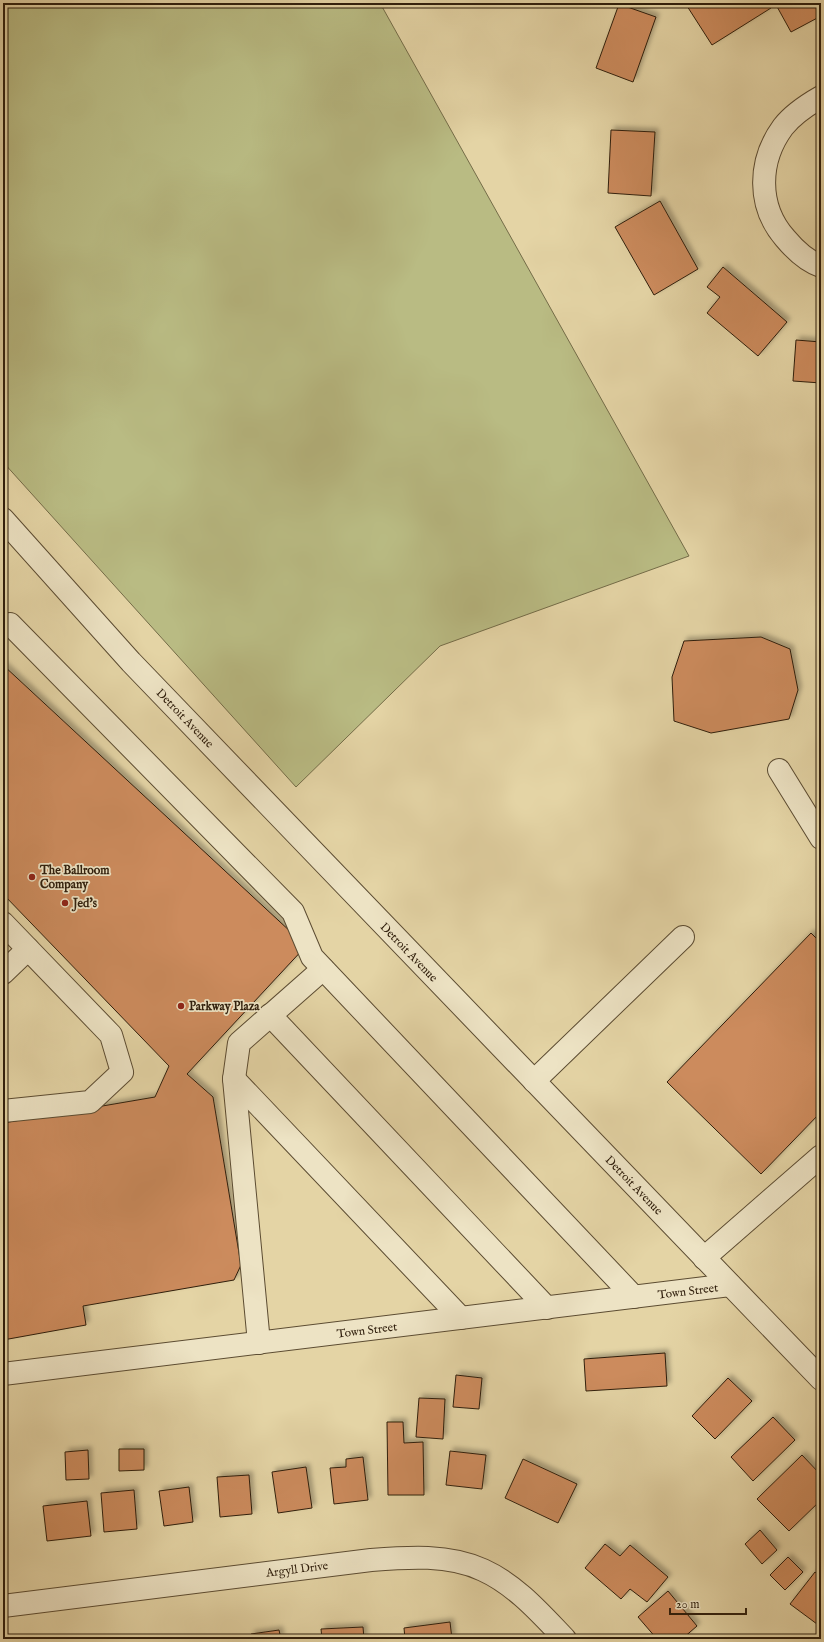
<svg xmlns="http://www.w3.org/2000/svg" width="824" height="1642" font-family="'IM FELL English',serif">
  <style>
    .green { fill: #b9bb83; stroke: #746c48 }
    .building { fill: #cc8b5d; stroke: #2f1e0c; filter: url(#shadow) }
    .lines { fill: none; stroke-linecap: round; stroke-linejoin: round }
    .minor-casing { stroke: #5c4c32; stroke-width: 24 }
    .minor { stroke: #ede3c4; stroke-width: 22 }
    .poi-dot { fill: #8f2418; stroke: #ede3c4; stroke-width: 1.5 }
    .labels { text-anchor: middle; stroke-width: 3.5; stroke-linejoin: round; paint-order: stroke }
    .street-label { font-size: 12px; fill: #2f1e0c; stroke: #ede3c4 }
    .poi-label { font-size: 12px; font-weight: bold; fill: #2f1e0c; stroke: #ede3c4; text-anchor: start }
  </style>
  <defs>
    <filter id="shadow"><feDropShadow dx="3.5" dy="-3.5" stdDeviation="2" flood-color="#0004"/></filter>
  </defs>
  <rect width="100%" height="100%" fill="#e4d4a5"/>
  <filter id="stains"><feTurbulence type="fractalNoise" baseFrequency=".005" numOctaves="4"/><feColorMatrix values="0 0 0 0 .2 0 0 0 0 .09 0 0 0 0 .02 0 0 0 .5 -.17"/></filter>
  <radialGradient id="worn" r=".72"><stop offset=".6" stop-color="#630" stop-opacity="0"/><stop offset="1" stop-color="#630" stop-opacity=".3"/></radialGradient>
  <path class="green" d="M3,3H380L689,556L440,646L296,787L3,462Z"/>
  <g class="building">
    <path d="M691,3H712L715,7L722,3H768L771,8L712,45L687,6Z"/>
    <path d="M775,3H816L821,16L791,32Z"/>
    <path d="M619,4L656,17L633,82L596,68Z"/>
    <path d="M611,130L655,132L651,196L608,193Z"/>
    <path d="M660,201L698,269L654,295L615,227Z"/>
    <path d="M723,267L787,322L758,356L707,313L720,297L707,287Z"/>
    <path d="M796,340L821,342V383L793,381Z"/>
    <path d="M761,637L790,649L798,690L789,719L711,733L674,721L672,677L684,641Z"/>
    <path d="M3,665L306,946L187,1074L213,1097L241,1265L234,1280L83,1306L86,1325L3,1340V1123L155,1097L169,1066L3,894Z"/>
    <path d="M811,933L821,943V1112L761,1174L667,1082Z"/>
    <path d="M665,1353L667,1386L586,1391L584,1359Z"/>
    <path d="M456,1375L482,1378L479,1409L453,1407Z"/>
    <path d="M728,1378L752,1401L715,1439L692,1416Z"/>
    <path d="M419,1398L445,1399L443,1439L416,1437Z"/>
    <path d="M773,1417L795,1440L753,1481L731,1457Z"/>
    <path d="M387,1422H403L404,1443L423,1442L424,1495H388Z"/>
    <path d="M119,1449H144V1470L119,1471Z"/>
    <path d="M88,1450L89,1479L66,1480L65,1452Z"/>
    <path d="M450,1451L486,1455L482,1489L446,1485Z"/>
    <path d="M802,1455L821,1475V1500L789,1531L757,1499Z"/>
    <path d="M363,1457L368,1500L334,1504L330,1468L346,1467V1459Z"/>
    <path d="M523,1459L577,1484L558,1523L505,1498Z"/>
    <path d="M306,1467L312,1508L278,1513L272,1472Z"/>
    <path d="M249,1475L252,1514L220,1517L217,1477Z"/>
    <path d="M189,1487L193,1522L164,1526L159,1491Z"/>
    <path d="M134,1490L137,1529L104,1532L101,1493Z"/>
    <path d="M87,1501L91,1536L47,1541L43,1506Z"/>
    <path d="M760,1530L777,1550L762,1564L745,1544Z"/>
    <path d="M605,1544L620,1556L630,1545L668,1577L647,1602L630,1589L621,1599L585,1568Z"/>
    <path d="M788,1557L803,1572L785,1590L770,1575Z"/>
    <path d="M815,1572L821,1577V1627L790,1604Z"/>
    <path d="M668,1591L697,1626L682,1639H657L638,1617Z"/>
    <path d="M450,1622L452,1639H405L404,1628Z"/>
    <path d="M363,1627L364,1639H322L321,1629Z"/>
    <path d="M279,1630L281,1639H251V1634Z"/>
  </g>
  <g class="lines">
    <defs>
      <g id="minor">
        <path d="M821,97C807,105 793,114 783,127C758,161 757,206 785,238C795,250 806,261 821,266"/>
        <path d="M3,519L131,662L821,1379"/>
        <path d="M10,624L293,912L312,957L634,1297"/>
        <path d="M779,770L821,838"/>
        <path d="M3,923L111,1035L122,1072L90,1102L3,1111"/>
        <path d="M3,973L28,949"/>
        <path d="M270,1015L547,1308"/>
        <path d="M234,1079L461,1318"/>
        <path d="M534,1081L683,937"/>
        <path d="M704,1258L821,1156"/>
        <path d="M259,1343L234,1079L239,1043L323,969"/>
        <path d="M3,1374L730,1285"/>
        <path d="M3,1606L371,1560C408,1557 449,1554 483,1570C516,1585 541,1614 565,1639"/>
      </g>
    </defs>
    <use href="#minor" class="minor-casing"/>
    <use href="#minor" class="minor"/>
  </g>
  <g class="poi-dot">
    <circle cx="32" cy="877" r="4"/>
    <circle cx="65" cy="903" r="4"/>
    <circle cx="181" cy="1006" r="4"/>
  </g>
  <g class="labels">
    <g class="street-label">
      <text transform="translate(185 718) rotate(46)" y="4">Detroit Avenue</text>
      <text transform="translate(409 952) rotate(46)" y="4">Detroit Avenue</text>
      <text transform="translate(634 1185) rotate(46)" y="4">Detroit Avenue</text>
      <text transform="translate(688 1291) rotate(-7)" y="4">Town Street</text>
      <text transform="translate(367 1330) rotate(-7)" y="4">Town Street</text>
      <text transform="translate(297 1569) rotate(-7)" y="4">Argyll Drive</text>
    </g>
    <g class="poi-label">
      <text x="40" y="874">The Ballroom<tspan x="40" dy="14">Company</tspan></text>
      <text x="73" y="907">Jed's</text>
      <text x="189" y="1010">Parkway Plaza</text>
    </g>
  </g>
  <rect width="824" height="1642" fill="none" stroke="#e4d4a5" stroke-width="16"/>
  <rect x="4" y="4" width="816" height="1634" fill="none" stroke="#2f1e0c" stroke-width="2"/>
  <rect x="8" y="8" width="808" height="1626" fill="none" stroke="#2f1e0c"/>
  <path d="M670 1608v6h76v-6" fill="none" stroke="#2f1e0c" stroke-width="2"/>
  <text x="676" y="1608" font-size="12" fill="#2f1e0c" stroke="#ede3c4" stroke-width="3" paint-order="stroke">20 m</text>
  <rect width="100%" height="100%" filter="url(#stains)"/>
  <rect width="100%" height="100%" fill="url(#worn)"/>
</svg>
